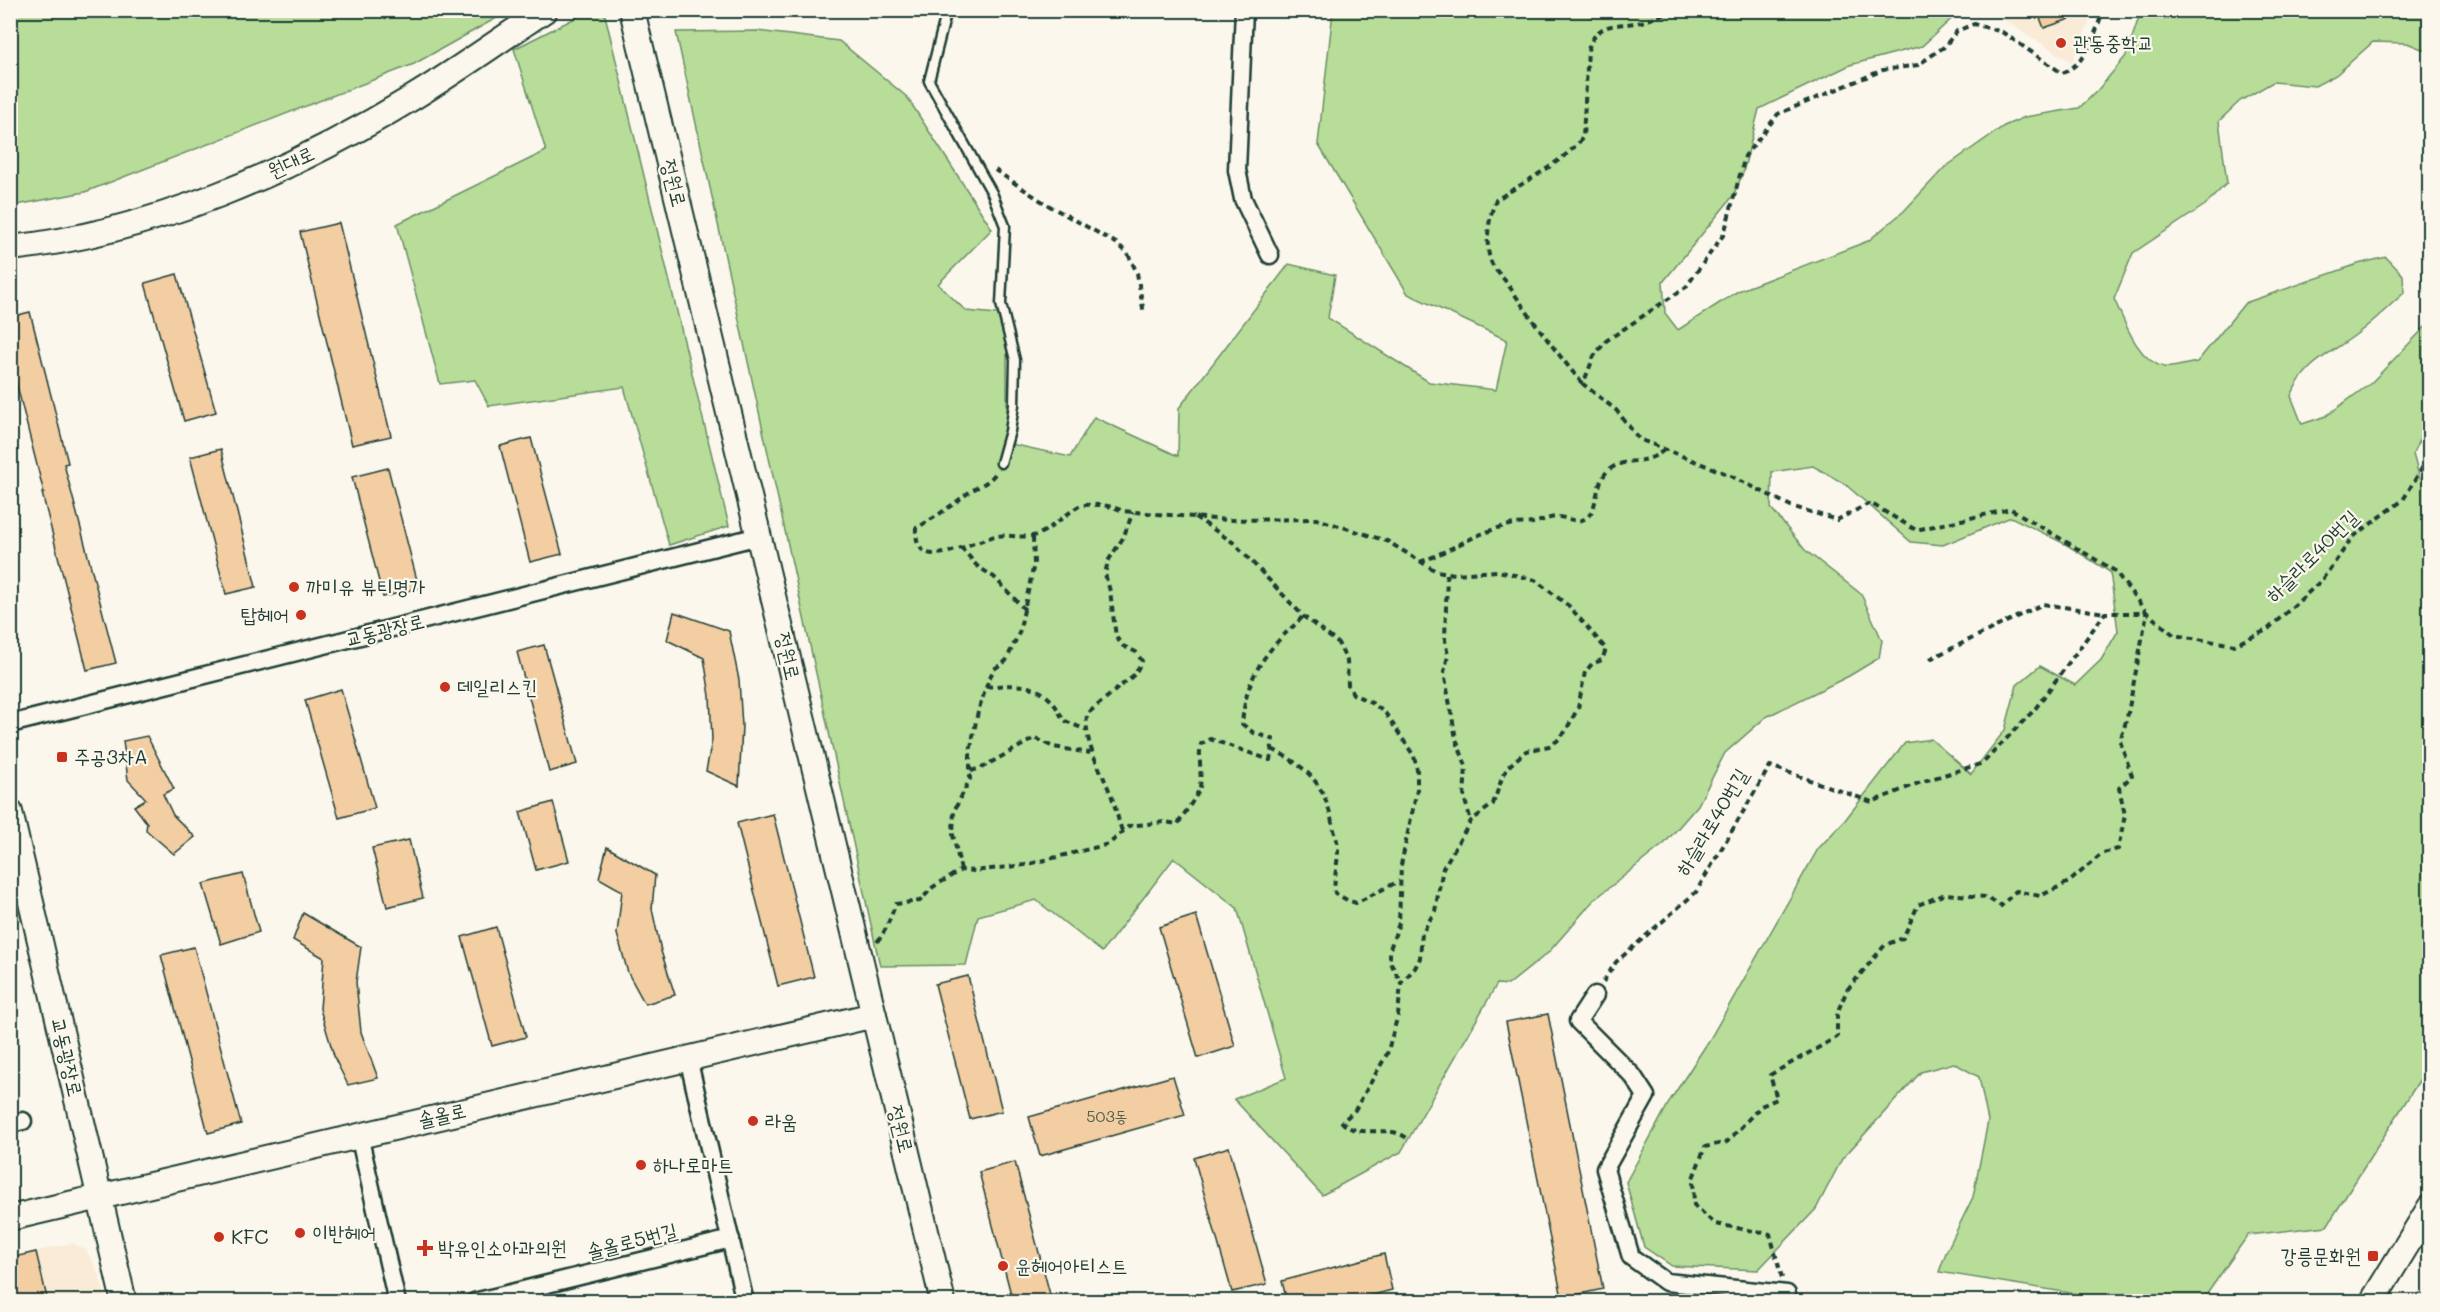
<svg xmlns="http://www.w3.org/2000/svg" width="2440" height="1312" font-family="Mali,'Poor Story',sans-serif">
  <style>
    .built { fill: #f9ebd6 }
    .green { fill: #b7dd99; stroke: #6b8d66; stroke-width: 1.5 }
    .building { fill: #f3cea3; stroke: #1f3d34; stroke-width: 1.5 }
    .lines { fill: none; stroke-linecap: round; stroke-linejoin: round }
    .lane-casing { stroke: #1f3d34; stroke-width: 13 }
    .street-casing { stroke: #1f3d34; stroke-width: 21 }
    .secondary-casing { stroke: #1f3d34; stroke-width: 28 }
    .path { stroke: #1f3d34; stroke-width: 4; stroke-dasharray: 6 4.5; stroke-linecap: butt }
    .lane { stroke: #fbf7ec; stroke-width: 8 }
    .street { stroke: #fbf7ec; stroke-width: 16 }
    .secondary { stroke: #fbf7ec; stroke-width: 24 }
    .poi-dot { fill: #c8321e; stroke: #fbf7ec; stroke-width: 2 }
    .labels { text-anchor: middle; stroke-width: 4.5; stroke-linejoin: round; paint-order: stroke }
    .number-label { font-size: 16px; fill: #546150 }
    .poi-label { font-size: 20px; fill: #1f3d34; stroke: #fbf7ec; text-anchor: start }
    .street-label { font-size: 20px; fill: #1f3d34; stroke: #fbf7ec }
  </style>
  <rect width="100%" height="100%" fill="#fbf7ec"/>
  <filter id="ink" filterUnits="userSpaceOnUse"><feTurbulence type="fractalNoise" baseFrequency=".0167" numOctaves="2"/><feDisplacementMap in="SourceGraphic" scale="12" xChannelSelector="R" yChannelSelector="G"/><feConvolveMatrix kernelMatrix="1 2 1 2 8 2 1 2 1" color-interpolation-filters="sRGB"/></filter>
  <g filter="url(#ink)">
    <g class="built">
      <path d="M1994,11H2094L2072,62L1997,16Z"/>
      <path d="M73,1243L86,1250L99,1274L106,1301H11L10,1257Z"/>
    </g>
    <g class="green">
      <path d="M11,10H509V11L414,64L85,192L11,206Z"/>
      <path d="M591,10L604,11L729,526L669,545L624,387L489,406L475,380L440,384L397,224L546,151L514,49Z"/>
      <path d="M1333,11H1960L1922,46L1850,65L1759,109L1743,173L1733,196L1663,282L1665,313L1678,330L1738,291L1868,241L1904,211L1944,168L2004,126L2025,117L2079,108L2097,91L2126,56L2141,11H2429V52L2407,43L2373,42L2336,75L2315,86L2273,82L2240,101L2219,121L2227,183L2205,205L2133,253L2114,299C2125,322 2137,360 2164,367C2173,369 2188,363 2197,362L2245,303L2358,264L2386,257L2403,275L2404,293C2388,307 2372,323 2354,336C2328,355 2304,364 2291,396L2302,424L2326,416L2371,383L2429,323V417L2413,454L2419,476L2430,488L2429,1065L2327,1226L2248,1235L2202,1301H2121L1939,1272L1947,1250L1973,1197L1988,1121L1979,1077L1954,1063L1921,1072L1842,1159L1816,1209L1758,1270L1672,1266L1644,1247L1626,1182L1671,1099L1710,1039L1818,849L1845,820L1905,743L1931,739L1971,774L2005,730L2017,685L2040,666L2075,685L2101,660L2118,631L2110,572L2067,545L2011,517L1943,545L1911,542L1845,484L1813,466L1772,472L1771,508L1805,550L1861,594L1882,640L1879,658L1849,676L1766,717L1725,753L1698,805L1665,843L1594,900L1548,953L1508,985L1497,984L1401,1152L1322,1195L1234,1099L1286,1078L1237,908L1174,858L1102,952L1036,900L978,916L966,965L880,966L676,32L757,31L839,41L907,97L992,229L938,284L966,311L1007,315V443L1070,457L1094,417L1178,456L1179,408L1289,264L1335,275L1328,318L1429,382L1496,390L1507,340L1408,294L1318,144Z"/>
    </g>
    <g class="building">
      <path d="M2037,10H2086L2087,13L2044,28Z"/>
      <path d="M339,223L391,436L352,445L300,232Z"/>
      <path d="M177,274L216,412L184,421L145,283Z"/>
      <path d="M30,312L68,463L64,464L116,663L87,670L42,493H44L10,358V317Z"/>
      <path d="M531,438L562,554L530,562L500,446Z"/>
      <path d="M221,449L256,587L226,594L190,457Z"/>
      <path d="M388,468L419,588L383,597L352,477Z"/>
      <path d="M674,612L729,631L739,680L742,726L739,786L706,771L712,740L710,696L704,658L667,640Z"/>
      <path d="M544,645L577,764L549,772L517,652Z"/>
      <path d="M341,689L375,808L339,818L305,700Z"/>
      <path d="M147,736L174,789L163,794L173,815L195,837L174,854L146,830L147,823L134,806L146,799L128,780L123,741Z"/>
      <path d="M553,802L569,861L536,870L520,812Z"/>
      <path d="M773,814L814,977L778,986L737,823Z"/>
      <path d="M409,840L423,898L387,907L372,848Z"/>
      <path d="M607,847L655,875L652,909L661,951L675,995L645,1004L628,973L617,934L622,891L599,878Z"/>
      <path d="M243,874L259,932L221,944L203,884Z"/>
      <path d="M303,913L361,947L356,982L361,1032L378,1078L348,1085L335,1059L320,1009L324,958L293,940Z"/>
      <path d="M1196,915L1235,1046L1198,1058L1159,927Z"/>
      <path d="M496,927L526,1037L492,1046L462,937Z"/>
      <path d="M194,947L241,1124L208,1133L161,955Z"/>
      <path d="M968,976L1002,1111L970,1119L935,984Z"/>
      <path d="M1548,1014L1603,1289L1562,1298L1506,1022Z"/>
      <path d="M1173,1076L1185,1115L1040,1156L1029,1117Z"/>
      <path d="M1229,1147L1267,1284L1232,1292L1194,1158Z"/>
      <path d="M1015,1162L1052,1302H1013L979,1172Z"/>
      <path d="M36,1252L48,1302H10V1258Z"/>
      <path d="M1384,1254L1392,1290L1346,1302H1287L1282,1281Z"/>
    </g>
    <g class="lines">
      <defs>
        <path id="lane" d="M947,10L929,81L992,193L1005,226L1001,304L1015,360L1014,405L1010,431L1001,463"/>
        <g id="street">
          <path d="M1244,10L1237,170L1243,199L1270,255"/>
          <path d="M10,724L759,536"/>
          <path d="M1595,995L1578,1021L1633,1076L1646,1096L1605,1169L1631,1257L1666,1282L1787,1294V1302"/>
          <path d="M688,1058L745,1302"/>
          <path d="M10,1124L23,1121"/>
          <path d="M359,1135L397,1302"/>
          <path d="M474,1302L731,1239"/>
        </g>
        <g id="secondary">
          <path d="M632,10L943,1302"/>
          <path d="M10,248C148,234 294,170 412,98C457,71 500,40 545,10"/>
          <path d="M10,812L124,1302"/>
          <path d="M10,1218L874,1015"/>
          <path d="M2372,1302L2430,1207"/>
        </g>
      </defs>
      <use href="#lane" class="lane-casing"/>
      <use href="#street" class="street-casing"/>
      <use href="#secondary" class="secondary-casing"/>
      <g class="path">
        <path d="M995,170L1046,204L1118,244L1128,254L1137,273L1144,314"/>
        <path d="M1582,383C1556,352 1532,320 1509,286C1503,276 1494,271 1490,259C1485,243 1489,215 1496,200C1521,184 1567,160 1583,137L1588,50C1597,20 1616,27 1641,22C1648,20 1656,17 1664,14V10"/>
        <path d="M995,474C987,484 978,486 968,493C951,506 935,518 916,528C914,579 971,540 996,536C1011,534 1028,540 1041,533C1051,529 1075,506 1082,505C1097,504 1110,505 1123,511L1227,520L1317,519L1387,541L1436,571L1455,574L1498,571L1535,580L1569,606L1606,649L1602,660L1592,664L1585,672L1578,708L1565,732L1557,741L1549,746L1526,751L1509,766L1503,775L1493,804L1471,821L1443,868L1435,911L1422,933L1420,958L1415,968L1401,983L1398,1015L1387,1054L1355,1110L1342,1122C1360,1141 1388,1122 1408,1139"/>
        <path d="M1195,517L1234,543L1303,616L1338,643L1347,661L1348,685L1353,694L1374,704L1386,714L1414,756L1417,770V790L1401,865L1399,923L1390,949V961L1401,983"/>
        <path d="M961,547L977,566L994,577L1025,610"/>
        <path d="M1420,562C1450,551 1479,531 1510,525C1517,523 1525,524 1533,523C1542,521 1549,517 1559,517C1569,518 1577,524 1586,518C1600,509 1593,478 1613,467C1631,457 1645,466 1664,450"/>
        <path d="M1447,574L1445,640L1448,656L1444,672L1456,739L1466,766L1464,797L1471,821"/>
        <path d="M1930,659L2043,604L2105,613"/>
        <path d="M986,687C1023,683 1047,683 1063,720L1086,730"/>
        <path d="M1272,749C1307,767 1324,783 1332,822C1334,832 1338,840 1338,850C1338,865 1333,878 1335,893L1347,900L1356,903L1399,881"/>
        <path d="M971,771L981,768L1035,738L1053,747L1090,753"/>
        <path d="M1122,831C1117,817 1115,803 1109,790C1098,763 1084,744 1087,714L1135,674L1142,661L1136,652L1123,646L1116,637L1110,591L1105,574L1108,561L1123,538L1133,512"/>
        <path d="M961,870L953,835L954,811L970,779V752L978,711L989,679L994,669L1006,661L1019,633L1034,564L1033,537"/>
        <path d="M877,942C887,930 890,917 896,904L920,901L933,887L961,870L975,871L1025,865L1109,844L1129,826L1164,822L1178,824C1184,813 1197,797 1200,787C1202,772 1198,758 1201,744L1210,739L1270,760L1273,739L1254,733L1242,724C1245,689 1255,666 1279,640C1287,631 1296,625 1303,616"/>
        <path d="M1603,982L1616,962L1696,892L1770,766L1872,802L1921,782L1983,763L2035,709L2105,613H2147L2174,635L2234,645L2267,630L2321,581L2353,537L2403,500L2425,463L2430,461"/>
        <path d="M1782,1278L1770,1234L1715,1224L1694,1205L1693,1178L1705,1147L1727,1142L1761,1106L1777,1099L1770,1075L1837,1037V1013L1847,990L1885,945L1903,938L1918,905L1945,894L1986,897L2001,906L2016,891L2040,896L2069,882L2103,853L2118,849L2125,815L2119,788L2132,776L2120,741L2127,718L2147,613L2115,571L2011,509L1916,530L1870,503L1837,520L1791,506L1727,474L1639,439L1616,410L1583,384L1594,356L1606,341L1686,287L1724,234L1745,156L1778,114L1883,70L1918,65L1944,47L1957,31L1974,24L2002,32L2062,73C2087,64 2095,34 2103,10"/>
      </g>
      <use href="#lane" class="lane"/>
      <use href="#street" class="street"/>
      <use href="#secondary" class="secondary"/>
    </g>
  </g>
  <g class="poi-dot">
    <circle cx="2061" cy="43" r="6"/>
    <circle cx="294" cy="587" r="6"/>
    <circle cx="301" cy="615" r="6"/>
    <circle cx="445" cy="687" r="6"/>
    <rect x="56" y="751" width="12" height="12" rx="3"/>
    <circle cx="753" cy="1121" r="6"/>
    <circle cx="641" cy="1165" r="6"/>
    <circle cx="300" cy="1233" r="6"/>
    <circle cx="219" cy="1237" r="6"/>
    <path d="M422 1239h6v6h6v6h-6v6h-6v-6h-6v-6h6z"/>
    <rect x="2367" y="1250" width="12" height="12" rx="3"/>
    <circle cx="1003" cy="1266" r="6"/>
  </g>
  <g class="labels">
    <g class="number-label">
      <text x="1107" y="1122">503동</text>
    </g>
    <g class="poi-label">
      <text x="2073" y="50">관동중학교</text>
      <text x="306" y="594">까미유 뷰티명가</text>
      <text x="289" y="622" text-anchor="end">탑헤어</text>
      <text x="457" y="694">데일리스킨</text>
      <text x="74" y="764">주공3차A</text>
      <text x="765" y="1128">라움</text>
      <text x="653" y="1172">하나로마트</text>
      <text x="312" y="1240">이반헤어</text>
      <text x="231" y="1244">KFC</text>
      <text x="438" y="1255">박유인소아과의원</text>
      <text x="2361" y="1263" text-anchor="end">강릉문화원</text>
      <text x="1015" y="1273">윤헤어아티스트</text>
    </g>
    <g class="street-label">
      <text transform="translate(291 162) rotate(-25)" y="7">원대로</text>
      <text transform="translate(674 183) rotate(76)" y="7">정원로</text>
      <text transform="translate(2312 556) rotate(-45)" y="7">하슬라로40번길</text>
      <text transform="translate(385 630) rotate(-14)" y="7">교동광장로</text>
      <text transform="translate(788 656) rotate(77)" y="7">정원로</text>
      <text transform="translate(1712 822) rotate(-59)" y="7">하슬라로40번길</text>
      <text transform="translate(67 1057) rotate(77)" y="7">교동광장로</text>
      <text transform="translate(442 1115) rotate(-13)" y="7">솔올로</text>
      <text transform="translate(901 1129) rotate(76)" y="7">정원로</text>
      <text transform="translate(632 1241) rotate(-14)" y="7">솔올로5번길</text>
    </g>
  </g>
  <rect width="2440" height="1312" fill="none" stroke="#fbf7ec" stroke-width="36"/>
  <rect x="18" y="18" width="2404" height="1276" fill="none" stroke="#1f3d34" stroke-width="2" filter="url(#ink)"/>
</svg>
